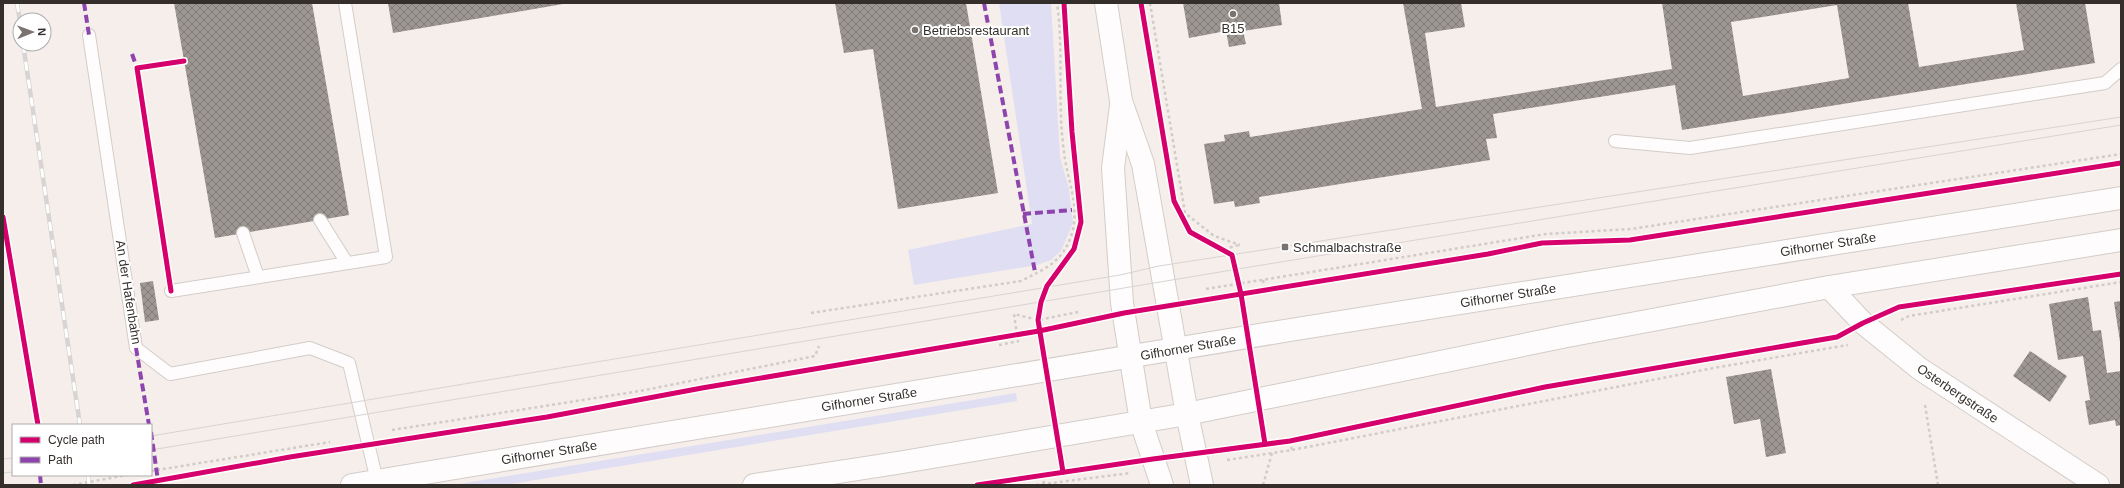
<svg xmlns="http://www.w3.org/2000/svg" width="2124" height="488" font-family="Arial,sans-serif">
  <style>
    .grass { fill: #dfdef2 }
    .building { fill: url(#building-cross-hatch); fill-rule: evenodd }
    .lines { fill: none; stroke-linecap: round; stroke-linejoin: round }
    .lane-casing { stroke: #d3ccc8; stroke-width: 14 }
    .street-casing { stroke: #d3ccc8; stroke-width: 24 }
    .secondary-casing { stroke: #d3ccc8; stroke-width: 24 }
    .path { stroke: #d0ccca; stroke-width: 2.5; stroke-dasharray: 3 3; stroke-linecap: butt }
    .lane { stroke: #fefcfc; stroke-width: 12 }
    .street { stroke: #fefcfc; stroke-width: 22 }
    .secondary { stroke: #fefcfc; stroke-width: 22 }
    .tram { stroke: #d7d4d3; stroke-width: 1 }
    .rail-casing { stroke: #d7d4d3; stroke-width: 4.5 }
    .rail { stroke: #fff; stroke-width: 3; stroke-dasharray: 9; stroke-linecap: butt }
    .quiet { stroke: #8e44ad; stroke-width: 4; stroke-dasharray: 8 4; stroke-linecap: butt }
    .cycleway-casing { stroke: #fff; stroke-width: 8 }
    .cycleway { stroke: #d6006c; stroke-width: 5 }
    .poi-dot { fill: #79726e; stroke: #fff; stroke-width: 1.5 }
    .labels { text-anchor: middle; stroke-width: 4; stroke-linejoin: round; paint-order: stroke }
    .poi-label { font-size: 13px; fill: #352f2c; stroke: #fff; text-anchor: start }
    .street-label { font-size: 13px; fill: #352f2c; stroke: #fff }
  </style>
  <defs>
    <pattern id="building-cross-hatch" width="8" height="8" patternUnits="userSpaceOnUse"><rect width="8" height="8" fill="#9d9793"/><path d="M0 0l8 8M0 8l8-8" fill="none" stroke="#817c78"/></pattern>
  </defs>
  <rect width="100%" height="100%" fill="#f6eeea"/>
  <g class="grass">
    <path d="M999,3H1051L1060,157L1069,189L1073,223L1061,251L1051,260L1037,265L914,285L908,250L1032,224Z"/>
    <path d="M1016,393L1017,401L505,485H453Z"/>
  </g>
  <g class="building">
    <path d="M174,3H312L349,215L215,238Z"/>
    <path d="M388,3H563V4L393,33Z"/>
    <path d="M835,3H966L998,193L898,209L873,49L844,53Z"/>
    <path d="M1183,3H1279L1282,25L1243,31L1246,44L1229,47L1226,31L1189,38Z"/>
    <path d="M1403,3H1461L1465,27L1425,33L1436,107L1672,69L1662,3H1908L1919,67L2024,50L2016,3H2085L2095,63L1682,130L1675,85L1493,114L1497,138L1486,139L1490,160L1259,197L1260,203L1235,207L1234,201L1214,204L1204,144L1225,141L1224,135L1249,131L1250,137L1422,109ZM1837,5L1849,78L1743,96L1731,22Z"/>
    <path d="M153,281L159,320L145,322L140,283Z"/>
    <path d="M2088,297L2093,331L2101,330L2107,373L2121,371V425L2116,426L2115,420L2089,425L2085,401L2090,400L2083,356L2058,360L2049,304Z"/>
    <path d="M2121,301V342H2120L2114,302Z"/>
    <path d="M2030,351L2067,376L2050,402L2013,376Z"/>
    <path d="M1771,369L1786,453L1766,457L1760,419L1734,424L1726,377Z"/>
  </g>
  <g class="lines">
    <defs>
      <g id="lane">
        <path d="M89,35L136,348L170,374L310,348L349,363L377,481"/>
        <path d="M1615,141L1690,148L2105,83L2121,69"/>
        <path d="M320,220L347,263"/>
        <path d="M243,233L258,277"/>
        <path d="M171,291L386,257L345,3"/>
      </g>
      <g id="street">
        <path d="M1829,287L1863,323L1920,369L2098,485"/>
        <path d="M1187,414L1202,485"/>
        <path d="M1141,422L1162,485"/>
      </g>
      <g id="secondary">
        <path d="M1106,3L1121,101L1143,164L1187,414"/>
        <path d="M1121,106L1113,168L1122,303L1141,422"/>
        <path d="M352,485L1290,330L2121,198"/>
        <path d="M754,485L897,463L1187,414L1567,336L1829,287L2121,240"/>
      </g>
    </defs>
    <use href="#lane" class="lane-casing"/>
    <use href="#street" class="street-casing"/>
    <use href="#secondary" class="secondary-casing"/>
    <g class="path">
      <path d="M1150,3L1185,213L1214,236L1240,245"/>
      <path d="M1224,249L1239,245"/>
      <path d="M1263,280L1265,291"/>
      <path d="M1206,289L1546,234L1631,229L2121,154"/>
      <path d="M811,313L1021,281C1044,269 1062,263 1071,236C1081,208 1067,180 1064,152C1057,103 1064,52 1057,3"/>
      <path d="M1901,320L1909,316L2121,282"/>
      <path d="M1017,335L1014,314L1038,320L1078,312"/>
      <path d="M999,345L1019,341"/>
      <path d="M1925,405L1938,485"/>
      <path d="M392,430L640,391L815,356L819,346"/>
      <path d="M1290,441L1292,450"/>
      <path d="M1227,460L1292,450L1719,367L1848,345"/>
      <path d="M151,471L330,442"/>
      <path d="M1043,475L1044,484"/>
      <path d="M73,485L127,475"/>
      <path d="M1036,485L1131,473"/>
      <path d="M1263,485L1272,453"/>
    </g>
    <use href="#lane" class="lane"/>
    <use href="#street" class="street"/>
    <use href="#secondary" class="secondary"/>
    <g class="tram">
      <path d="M151,436L1120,275L1159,266L2121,117"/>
      <path d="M151,450L1244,268L2121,125"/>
      <path d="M3,459L13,458"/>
      <path d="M3,473L13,472"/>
    </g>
    <defs>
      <g id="rail">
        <path d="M17,3L20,21"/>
        <path d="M23,44L80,425"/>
        <path d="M88,475L89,485"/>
      </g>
    </defs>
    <use href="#rail" class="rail-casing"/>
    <use href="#rail" class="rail"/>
    <g class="quiet">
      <path d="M84,3L89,35"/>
      <path d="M984,3L1035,272"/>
      <path d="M132,54L137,68"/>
      <path d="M1023,214L1072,210"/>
      <path d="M136,348L149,425"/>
      <path d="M151,432L158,481"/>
      <path d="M40,475L41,485"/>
    </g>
    <defs>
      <g id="cycleway">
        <path d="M1141,3L1174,201L1190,232L1232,255L1241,294L1265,444"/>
        <path d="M3,217L38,425"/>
        <path d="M171,291L137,68L184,61"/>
        <path d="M1063,472L1038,320L1041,302L1047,286L1074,249L1081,222L1072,132L1064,3"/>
        <path d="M133,485L290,457L547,417L702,388L1039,331L1124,313L1488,254L1542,243L1630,240L2121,163"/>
        <path d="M977,485L1153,459L1290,441L1545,387L1837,337L1863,323L1899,307L2121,274"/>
      </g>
    </defs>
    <use href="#cycleway" class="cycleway-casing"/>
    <use href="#cycleway" class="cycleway"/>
  </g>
  <g class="poi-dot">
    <circle cx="1233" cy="14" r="4"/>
    <circle cx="915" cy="30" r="4"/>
    <rect x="1281" y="243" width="8" height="8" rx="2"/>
  </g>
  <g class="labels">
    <g class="poi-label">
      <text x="1233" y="33" text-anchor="middle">B15</text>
      <text x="923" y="35">Betriebsrestaurant</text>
      <text x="1293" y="252">Schmalbachstraße</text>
    </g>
    <g class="street-label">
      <text transform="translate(1828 244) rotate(-9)" y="5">Gifhorner Straße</text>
      <text transform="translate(129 292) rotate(81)" y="5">An der Hafenbahn</text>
      <text transform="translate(1508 295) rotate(-9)" y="5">Gifhorner Straße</text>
      <text transform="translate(1188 347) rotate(-10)" y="5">Gifhorner Straße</text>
      <text transform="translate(1958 393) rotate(34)" y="5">Osterbergstraße</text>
      <text transform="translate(869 399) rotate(-9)" y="5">Gifhorner Straße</text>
      <text transform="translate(549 452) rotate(-9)" y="5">Gifhorner Straße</text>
    </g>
  </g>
  <rect width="2124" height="488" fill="none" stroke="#352f2c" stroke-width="8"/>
  <rect x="12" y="424" width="140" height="52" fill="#ffffff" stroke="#aeacab"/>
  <rect x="20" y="437" width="20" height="6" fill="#d6006c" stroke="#aeacab"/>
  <text x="48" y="444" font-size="12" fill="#352f2c">Cycle path</text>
  <rect x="20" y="457" width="20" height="6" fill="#8e44ad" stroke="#aeacab"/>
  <text x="48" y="464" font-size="12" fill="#352f2c">Path</text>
  <g transform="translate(32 32) rotate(89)"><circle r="19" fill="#ffffff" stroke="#aeacab"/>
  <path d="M0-3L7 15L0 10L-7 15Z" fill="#79726e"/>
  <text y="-6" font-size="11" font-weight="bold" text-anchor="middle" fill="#352f2c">N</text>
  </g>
</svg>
